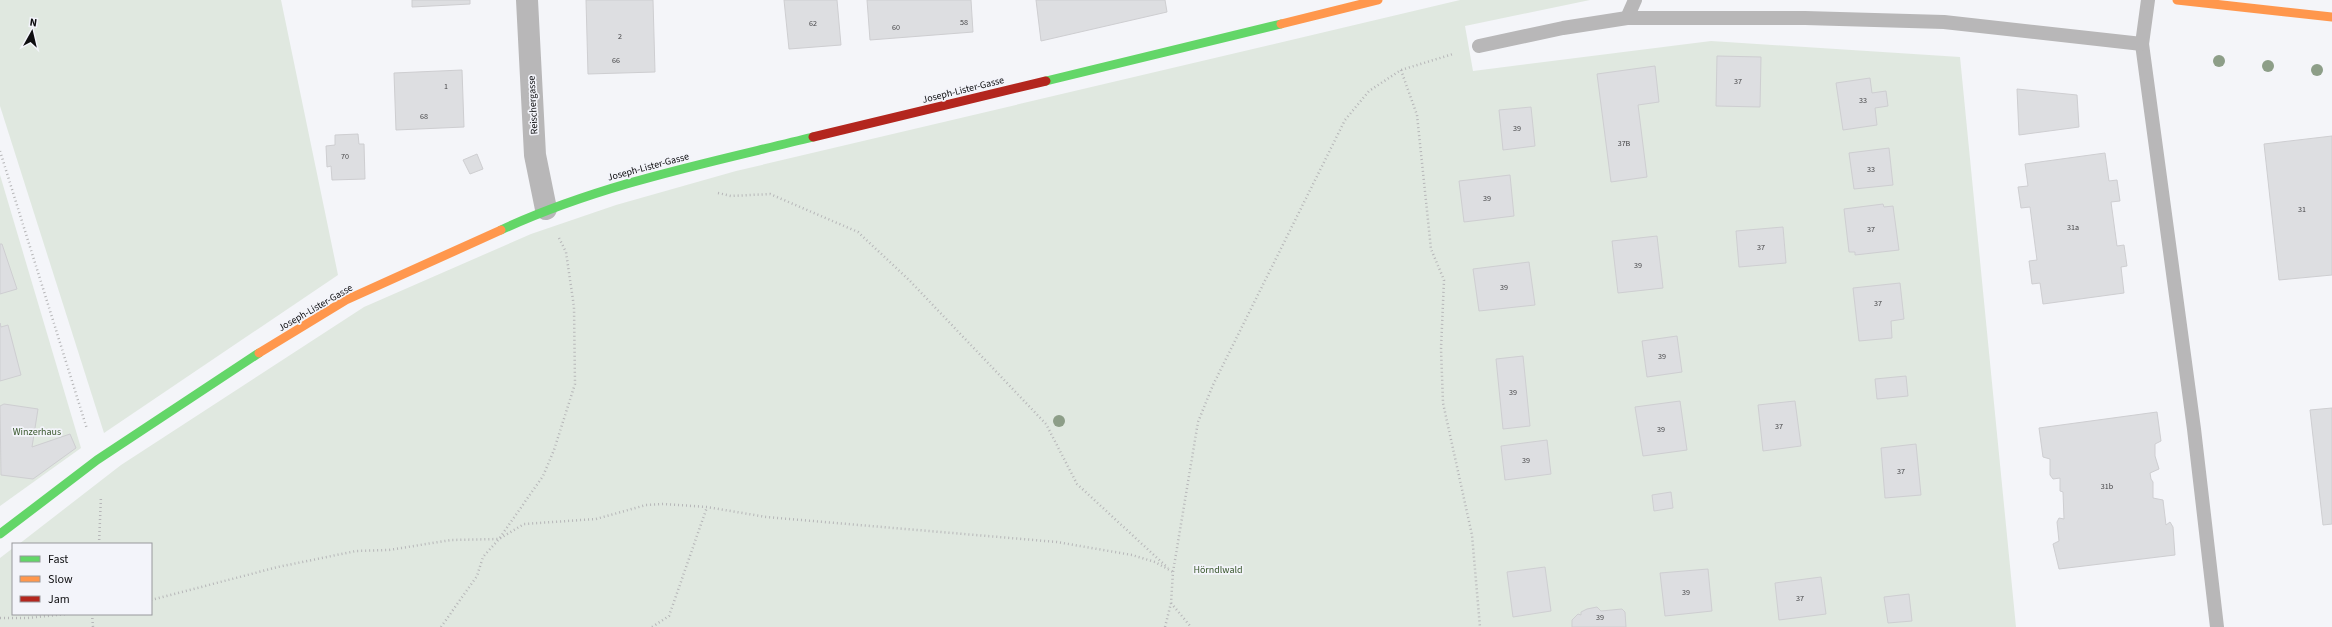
<svg xmlns="http://www.w3.org/2000/svg" width="2332" height="627" font-family="'Source Sans 3',sans-serif">
  <style>
    .green { fill: #e0e8e0 }
    .building { fill: #dddee1; stroke: #ceced1 }
    .lines { fill: none; stroke-linecap: round; stroke-linejoin: round }
    .path { stroke: #b6b6b8; stroke-width: 2.5; stroke-dasharray: 1 3; stroke-linecap: butt }
    .lane { stroke: #b8b7b8; stroke-width: 14 }
    .street { stroke: #b8b7b8; stroke-width: 22 }
    .fast { stroke: #63d668; stroke-width: 9 }
    .slow { stroke: #ff974d; stroke-width: 9 }
    .jam { stroke: #b3261e; stroke-width: 9 }
    .tree { fill: #8d9e88 }
    .labels { text-anchor: middle; stroke-width: 3.5; stroke-linejoin: round; paint-order: stroke }
    .number-label { font-size: 8px; fill: #444446 }
    .street-label { font-size: 10px; fill: #0e0e10; stroke: #f3f4fa }
    .park-label { font-size: 10px; fill: #39572c; stroke: #f3f4fa }
  </style>
  <rect width="100%" height="100%" fill="#f4f5f9"/>
  <g class="green">
    <path d="M0,0H281L338,275L104,433L0,106Z"/>
    <path d="M1460,0H1590L1465,26L1473,71L1711,41L1960,57L2016,627H0V558L13,548V614H151V544H19L121,465L364,307L531,234L616,205L736,171Z"/>
    <path d="M0,175L81,448L0,506Z"/>
  </g>
  <g class="building">
    <path d="M412,0H470V4L412,7Z"/>
    <path d="M586,0H653L655,72L588,74Z"/>
    <path d="M784,0H837L841,45L789,49Z"/>
    <path d="M867,0H971L973,32L870,40Z"/>
    <path d="M1036,0H1165L1167,12L1041,41Z"/>
    <path d="M1717,56L1761,57L1760,107L1716,106Z"/>
    <path d="M1655,66L1659,102L1638,105L1647,177L1611,182L1597,74Z"/>
    <path d="M462,70L464,127L396,130L394,73Z"/>
    <path d="M1870,78L1872,93L1886,91L1888,106L1875,108L1877,125L1843,130L1836,83Z"/>
    <path d="M2017,89L2077,95L2079,127L2019,135Z"/>
    <path d="M1531,107L1535,146L1503,150L1499,110Z"/>
    <path d="M358,134L359,144H364L365,179L332,180L331,166L327,167L326,146L335,145V135Z"/>
    <path d="M2332,136V275L2279,280L2264,144Z"/>
    <path d="M1889,148L1893,185L1854,189L1849,153Z"/>
    <path d="M2105,153L2109,181L2117,180L2120,201L2111,202L2117,246L2124,245L2127,266L2121,267L2124,293L2043,304L2040,283L2032,284L2029,261L2037,260L2030,207L2021,208L2018,187L2028,186L2025,164Z"/>
    <path d="M477,154L483,169L470,174L463,160Z"/>
    <path d="M1510,175L1514,216L1464,222L1459,181Z"/>
    <path d="M1883,204L1884,207L1893,206L1899,250L1855,255V252H1849L1844,209Z"/>
    <path d="M1783,227L1786,263L1739,267L1736,231Z"/>
    <path d="M1657,236L1663,288L1618,293L1612,241Z"/>
    <path d="M0,244H2L17,289L0,294Z"/>
    <path d="M1529,262L1535,305L1479,311L1473,269Z"/>
    <path d="M1900,283L1904,319L1891,321L1892,338L1859,341L1853,288Z"/>
    <path d="M0,323L1,327L8,325L21,375L0,381Z"/>
    <path d="M1677,336L1682,372L1647,377L1642,341Z"/>
    <path d="M1523,356L1530,426L1503,429L1496,359Z"/>
    <path d="M1906,376L1908,396L1877,399L1875,379Z"/>
    <path d="M1680,401L1687,450L1643,456L1635,407Z"/>
    <path d="M1795,401L1801,446L1763,451L1758,405Z"/>
    <path d="M4,404L38,409L32,447L70,434L76,448L33,479L1,475L0,406Z"/>
    <path d="M2332,408V524L2323,525L2310,410Z"/>
    <path d="M2157,412L2161,441L2155,444V456L2159,469L2150,473L2151,479L2153,482V498L2163,500L2166,525L2170,522L2173,527L2175,555L2059,569L2053,544L2059,541L2057,522L2059,518L2064,519L2063,492L2060,491V478L2053,479L2050,475V459L2043,457L2039,428Z"/>
    <path d="M1547,440L1551,474L1505,480L1501,446Z"/>
    <path d="M1916,444L1921,495L1885,498L1881,448Z"/>
    <path d="M1671,492L1673,508L1654,511L1652,495Z"/>
    <path d="M1545,567L1551,611L1513,617L1507,572Z"/>
    <path d="M1708,569L1712,611L1665,616L1660,573Z"/>
    <path d="M1821,577L1826,614L1779,620L1775,583Z"/>
    <path d="M1909,594L1912,621L1888,623L1884,597Z"/>
    <path d="M1597,607L1601,611L1622,609L1625,612L1626,627H1572V620L1578,614L1581,615V612L1587,609Z"/>
  </g>
  <g class="lines">
    <g class="path">
      <path d="M1401,70L1417,115L1431,249L1444,280L1441,349L1443,403L1472,535L1480,627"/>
      <path d="M0,151L87,429"/>
      <path d="M718,193L731,196L770,194L858,232L910,281L1046,424L1077,484L1168,568"/>
      <path d="M99,544L101,496"/>
      <path d="M151,600L278,567L356,551L389,550L451,540L499,539L524,524L596,519L646,505L664,504L707,507L766,517L1057,542L1132,555L1155,562L1173,572"/>
      <path d="M1171,603L1191,627"/>
      <path d="M92,614L93,627"/>
      <path d="M0,618H27L67,614"/>
      <path d="M441,627L477,576L483,557L499,539L543,476L554,450L575,384L574,307L566,252L559,238"/>
      <path d="M652,627L669,616L707,507"/>
      <path d="M1165,627L1171,603L1173,572L1198,422L1213,385L1345,120L1369,91L1401,70L1453,54"/>
    </g>
    <g class="lane">
      <path d="M1627,18L1635,0"/>
      <path d="M2142,44L2194,429L2217,627"/>
      <path d="M1479,46L1563,28L1627,18H1805L1944,22L2142,44L2148,0"/>
    </g>
    <path class="street" d="M527,0L535,155L546,209"/>
    <g class="fast">
      <path d="M1046,81L1281,24"/>
      <path d="M501,230C600,184 708,163 813,137"/>
      <path d="M0,534L97,460L259,353"/>
    </g>
    <g class="slow">
      <path d="M2177,0L2332,17"/>
      <path d="M1281,24L1378,0"/>
      <path d="M259,353L346,300L501,230"/>
    </g>
    <path class="jam" d="M813,137L1046,81"/>
  </g>
  <g class="tree">
    <circle cx="2219" cy="61" r="6"/>
    <circle cx="2268" cy="66" r="6"/>
    <circle cx="2317" cy="70" r="6"/>
    <circle cx="1059" cy="421" r="6"/>
  </g>
  <g class="labels">
    <g class="number-label">
      <text x="964" y="25">58</text>
      <text x="813" y="26">62</text>
      <text x="896" y="30">60</text>
      <text x="620" y="39">2</text>
      <text x="616" y="63">66</text>
      <text x="1738" y="84">37</text>
      <text x="446" y="89">1</text>
      <text x="1863" y="103">33</text>
      <text x="424" y="119">68</text>
      <text x="1517" y="131">39</text>
      <text x="1624" y="146">37B</text>
      <text x="345" y="159">70</text>
      <text x="1871" y="172">33</text>
      <text x="1487" y="201">39</text>
      <text x="2302" y="212">31</text>
      <text x="2073" y="230">31a</text>
      <text x="1871" y="232">37</text>
      <text x="1761" y="250">37</text>
      <text x="1638" y="268">39</text>
      <text x="1504" y="290">39</text>
      <text x="1878" y="306">37</text>
      <text x="1662" y="359">39</text>
      <text x="1513" y="395">39</text>
      <text x="1779" y="429">37</text>
      <text x="1661" y="432">39</text>
      <text x="1526" y="463">39</text>
      <text x="1901" y="474">37</text>
      <text x="2107" y="489">31b</text>
      <text x="1686" y="595">39</text>
      <text x="1800" y="601">37</text>
      <text x="1600" y="620">39</text>
    </g>
    <g class="street-label">
      <text transform="translate(963 89) rotate(-14)" y="4">Joseph-Lister-Gasse</text>
      <text transform="translate(532 105) rotate(-93)" y="4">Reischergasse</text>
      <text transform="translate(648 166) rotate(-15)" y="4">Joseph-Lister-Gasse</text>
      <text transform="translate(315 307) rotate(-30)" y="4">Joseph-Lister-Gasse</text>
    </g>
    <g class="park-label">
      <text x="37" y="435">Winzerhaus</text>
      <text x="1218" y="573">Hörndlwald</text>
    </g>
  </g>
  <rect x="12" y="543" width="140" height="72" fill="#f3f4fa" stroke="#97989c"/>
  <rect x="20" y="556" width="20" height="6" fill="#63d668" stroke="#97989c"/>
  <text x="48" y="563" font-size="12" fill="#0e0e10">Fast</text>
  <rect x="20" y="576" width="20" height="6" fill="#ff974d" stroke="#97989c"/>
  <text x="48" y="583" font-size="12" fill="#0e0e10">Slow</text>
  <rect x="20" y="596" width="20" height="6" fill="#b3261e" stroke="#97989c"/>
  <text x="48" y="603" font-size="12" fill="#0e0e10">Jam</text>
  <g transform="translate(32 32) rotate(8)" stroke="#f3f4fa" stroke-width="3" paint-order="stroke">
  <path d="M0-3L7 15L0 10L-7 15Z" fill="#0e0e10"/>
  <text y="-6" font-size="11" font-weight="bold" text-anchor="middle" fill="#0e0e10">N</text>
  </g>
</svg>
